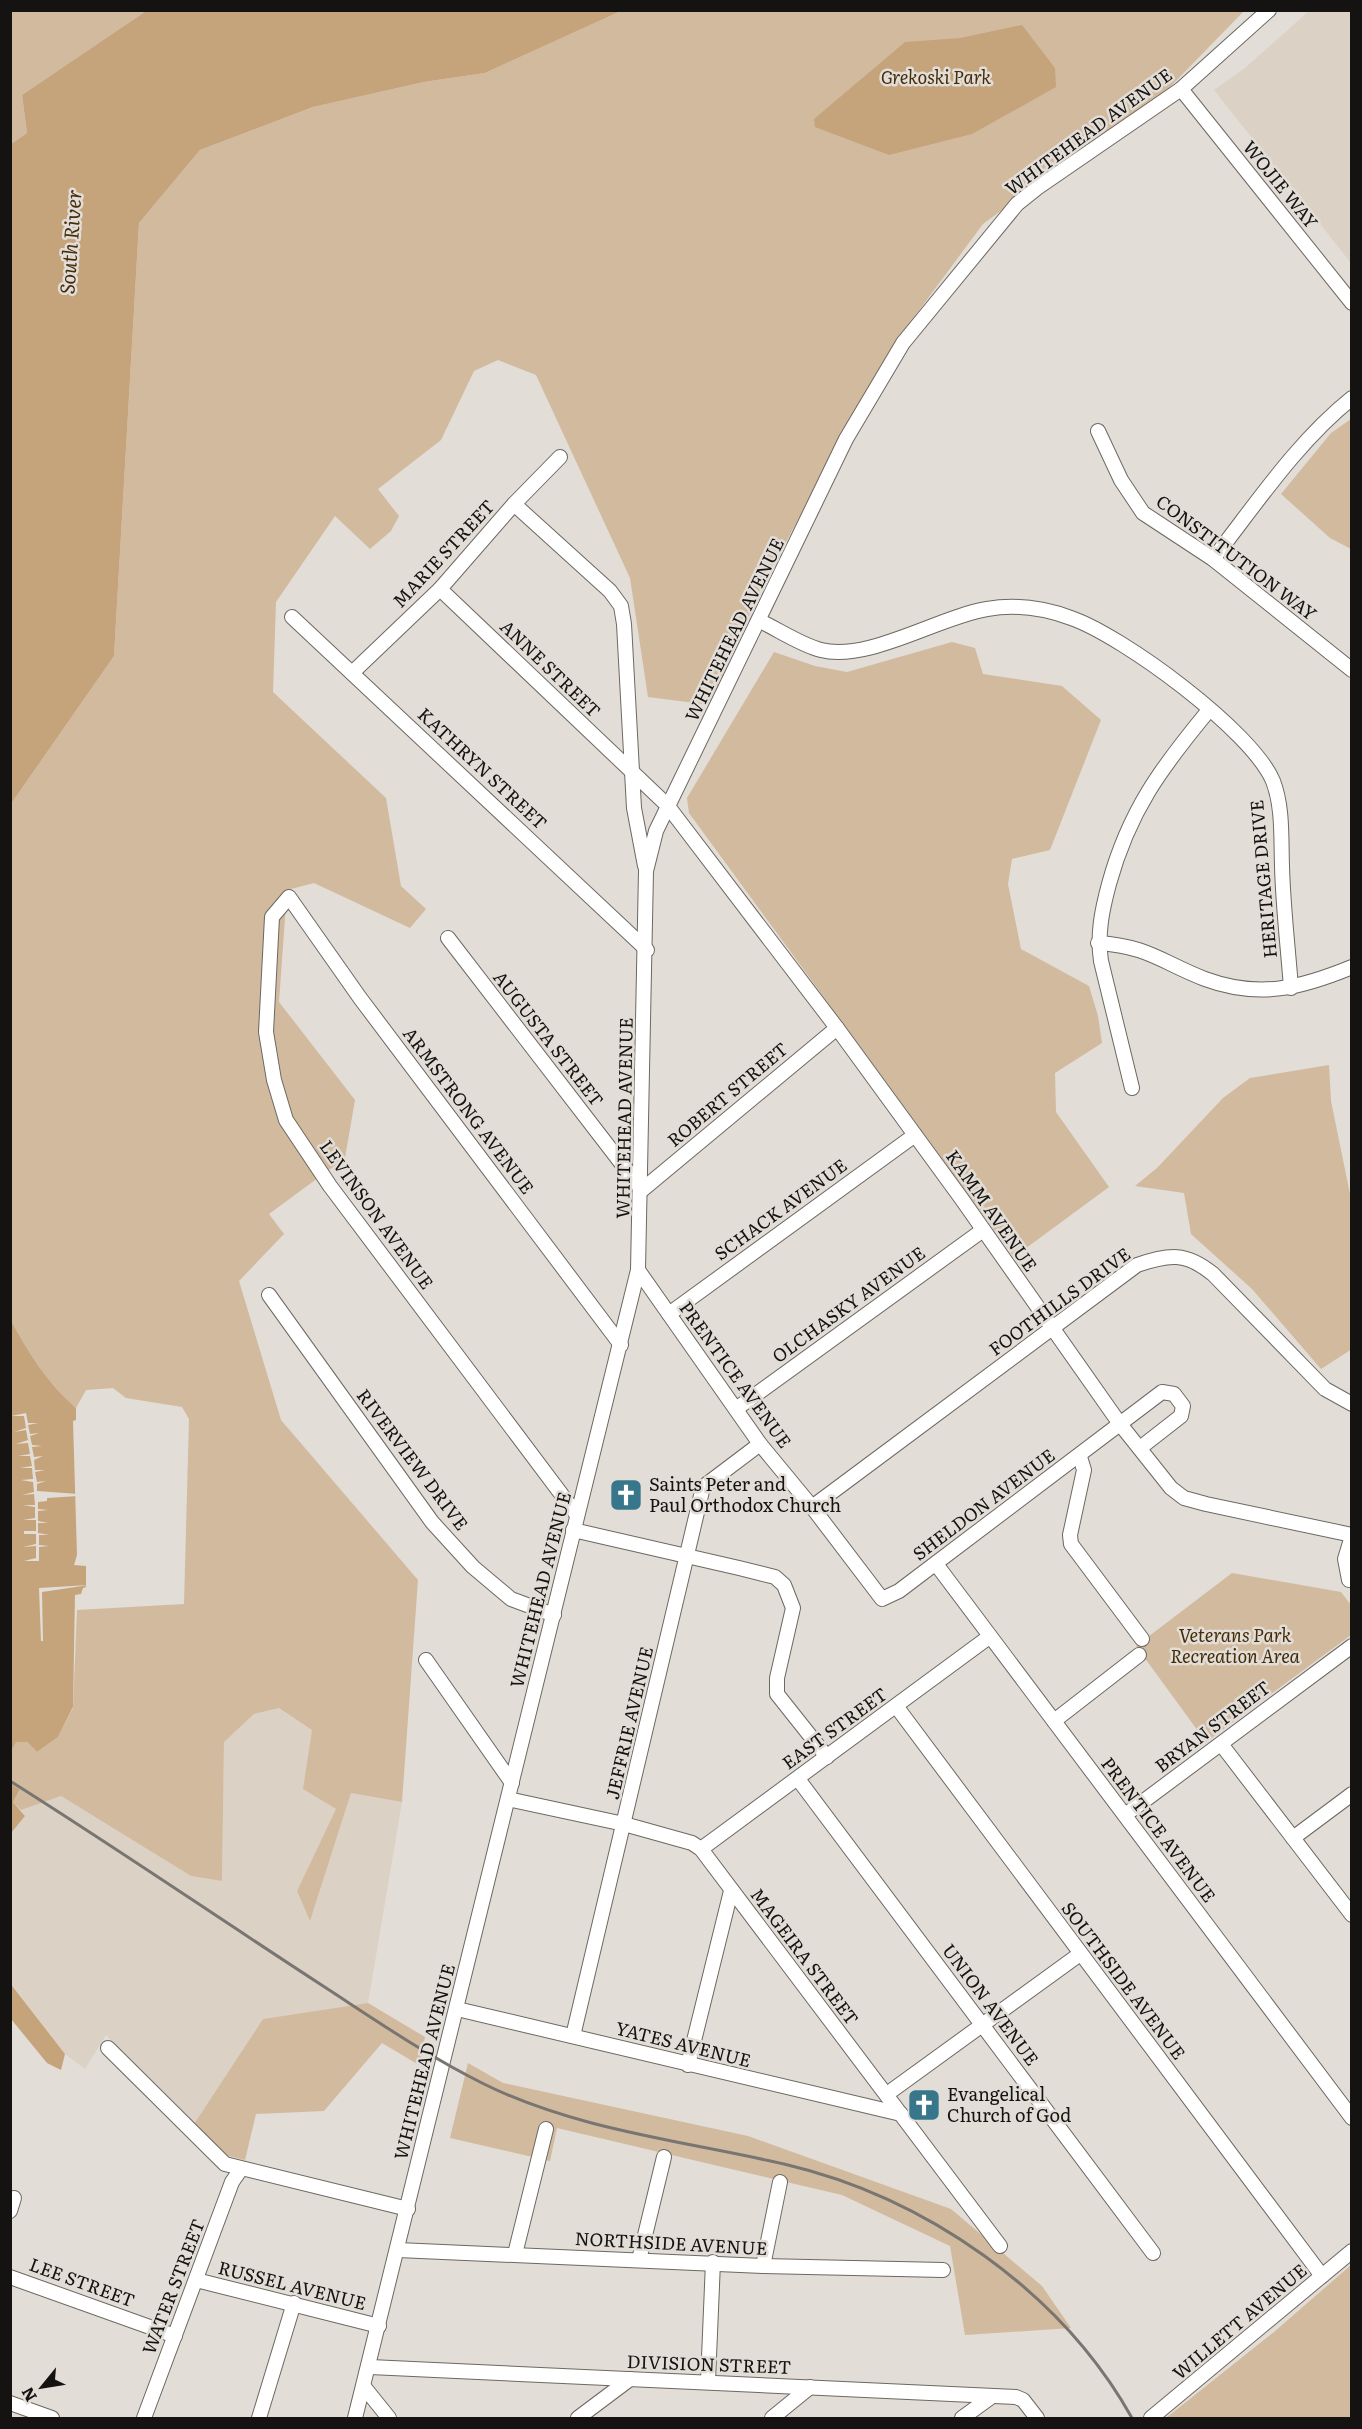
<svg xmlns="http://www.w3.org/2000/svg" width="1362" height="2429" font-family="Literata,serif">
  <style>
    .built { fill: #dcd1c5 }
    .green { fill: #d2ba9e }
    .water { fill: #c6a47b }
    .pier { fill: #e2ddd7 }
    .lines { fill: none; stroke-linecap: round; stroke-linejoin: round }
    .minor-casing { stroke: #6c6862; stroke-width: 16 }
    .minor { stroke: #fff; stroke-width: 14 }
    .rail { stroke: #797571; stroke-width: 3 }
    .labels { text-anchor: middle; stroke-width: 5; stroke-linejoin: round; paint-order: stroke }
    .park-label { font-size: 18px; font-style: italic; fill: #442c09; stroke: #e2ddd7 }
    .street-label { font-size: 18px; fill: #151311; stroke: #e2ddd7 }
    .poi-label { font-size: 18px; fill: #151311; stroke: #e2ddd7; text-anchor: start }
    .water-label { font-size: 20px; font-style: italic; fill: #462e0c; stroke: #e2ddd7 }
  </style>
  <rect width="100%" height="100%" fill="#e2ddd7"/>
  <g class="built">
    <path d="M1310,10L1351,11V263L1214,90L1245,68Z"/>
    <path d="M279,1708L312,1730L304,1789L336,1809L297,1891L310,1920L351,1793L402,1802L368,2003L263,2019L194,2124L106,2035L85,2069L65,2054L11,1983V1833L25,1816L21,1810L61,1796L191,1876L222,1881L224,1741L254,1714Z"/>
  </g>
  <g class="green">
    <path d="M11,11H148L22,95L27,133L11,144Z"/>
    <path d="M621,11H1244L1170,87L983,224L891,348L761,588L710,705L648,697L630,578L536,375L498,360L474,371L441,440L378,489L399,516L391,531L370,549L335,516L276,602L273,692L386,798L401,886L426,909L410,928L314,883L287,890L279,1002L355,1100L345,1158L269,1214L284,1234L239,1281L281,1420L418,1580L402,1802L351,1793L310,1921L297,1891L336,1809L303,1789L312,1730L279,1708L254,1714L224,1742L222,1881L191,1876L61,1796L21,1810L13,1802L20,1791L11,1784L10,1751L16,1742H27L37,1752L58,1737L73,1708L77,1610L184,1604L189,1419L182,1407L126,1398L113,1388L86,1390L76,1408C47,1383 28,1352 10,1319L11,804L114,656L139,223L200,150L313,107L424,82L485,73Z"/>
    <path d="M1351,419V549L1330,538L1281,494L1331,433Z"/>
    <path d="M952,642L975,648L983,674L1062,686L1101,720L1050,850L1012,859L1008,884L1021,949L1089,986L1098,1016L1102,1043L1055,1073L1056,1112L1109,1187L1014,1257L689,813L687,798L774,652L815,666L847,672Z"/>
    <path d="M1329,1065L1331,1101L1351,1199L1352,1349L1321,1369L1252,1289L1191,1234L1184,1193L1135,1186L1157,1168L1223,1098L1250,1078Z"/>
    <path d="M1232,1573L1341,1592L1351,1605V1635L1206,1742L1136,1646Z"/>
    <path d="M368,2003L425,2037L419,2065L382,2043L324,2111L256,2114L245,2160L225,2155L194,2124L263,2019Z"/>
    <path d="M468,2063L503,2083L748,2136L951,2209L1042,2286L1071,2328L965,2335L950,2246L842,2195L557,2128L550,2161L450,2138Z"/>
    <path d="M1351,2265V2418H1166L1274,2332Z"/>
  </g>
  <g class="water">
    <path d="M148,10L621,11L485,73L424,82L313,107L200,150L139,223L114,656L11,804V144L27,133L22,95Z"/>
    <path d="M1022,25L1055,68L1056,87L972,134L889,155L815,127L814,119L905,42L960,38Z"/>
    <path d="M10,1319C28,1352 47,1383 76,1408V1420L73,1421L77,1555L74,1565L86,1566V1587L83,1588L81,1594L75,1595L73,1707L58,1737L37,1752L27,1742H16L11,1751Z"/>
    <path d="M11,1784L20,1790L13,1802L25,1816L11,1833Z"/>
    <path d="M10,1983L65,2054L61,2070L47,2063L11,2019Z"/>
  </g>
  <g class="pier">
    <path d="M26,1413L28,1423H38L28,1425L30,1434L39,1433L30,1436L32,1445L42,1446L32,1447L34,1457L43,1456L34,1460L35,1470H45L35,1472L37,1482L46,1481L37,1484V1491L78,1494V1496L47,1498V1501L38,1502V1509L48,1510L38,1511V1521L48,1523H38V1533L49,1535H39V1545L49,1546L39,1547V1561H24L36,1558V1546L23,1547L36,1544V1534H24V1531H36V1520H23L35,1518V1507L23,1505H35L34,1494L22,1495L34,1492L33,1482L21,1480L33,1479L32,1468H20L32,1466L30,1456H18L30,1454L28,1443L16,1444L28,1440L26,1430L14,1432L26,1428L24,1416H11Z"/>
    <path d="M89,1585L42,1592L43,1641H41L39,1588Z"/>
  </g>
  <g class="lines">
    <defs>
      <g id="minor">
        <path d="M1181,89L1352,303"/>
        <path d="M1098,431L1121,480L1143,513L1213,559L1352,670"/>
        <path d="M514,504L610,591L621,606L624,624L634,808L645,866"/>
        <path d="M1213,559C1256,504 1297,442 1352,398"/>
        <path d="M440,589L667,805L837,1028L961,1198L1120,1424L1171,1488L1184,1498L1206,1504L1352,1535"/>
        <path d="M292,617L647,950"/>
        <path d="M760,621C779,630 801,645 821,650C868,662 938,617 987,609C1015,604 1044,608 1071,618C1123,636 1252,731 1273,781C1283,807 1281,838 1282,866C1283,907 1288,947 1291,988"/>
        <path d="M352,673L440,589L514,504L560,457"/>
        <path d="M448,938L642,1190L837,1028"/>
        <path d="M1098,943C1148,946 1163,963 1205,979C1259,999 1301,988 1352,967"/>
        <path d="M1132,1088L1101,961C1097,934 1102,910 1109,884C1129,811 1161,768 1209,710"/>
        <path d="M638,1270L760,1444L812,1507L882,1599L899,1591L1162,1392L1174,1394L1183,1406L1181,1416L1140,1448"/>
        <path d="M269,1295L432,1522L473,1567L511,1599L554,1615"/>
        <path d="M669,1314L915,1135"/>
        <path d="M736,1409L983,1230"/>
        <path d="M1080,1457L1084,1470L1070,1535L1071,1544L1142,1639"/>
        <path d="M812,1507L1137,1265C1169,1254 1186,1252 1213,1274L1325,1389L1352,1404"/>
        <path d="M577,1515L330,1186L286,1120L274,1080L266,1032L272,917L289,897L360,998L621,1345"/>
        <path d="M573,1530L739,1568L775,1577L784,1585L793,1608L777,1678V1694L827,1757"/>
        <path d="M936,1564L1352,2118"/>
        <path d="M1349,1580L1345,1559L1352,1536"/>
        <path d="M426,1660L512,1783"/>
        <path d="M896,1706L1322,2276"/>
        <path d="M1054,1721L1139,1655"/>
        <path d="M1221,1744L1352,1915"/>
        <path d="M798,1779L1153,2253"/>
        <path d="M508,1799L624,1824L692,1843L701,1849L1000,2246"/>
        <path d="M1125,1815L1352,1646"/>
        <path d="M1293,1838L1352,1794"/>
        <path d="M701,1849L989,1637"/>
        <path d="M457,2009L901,2114"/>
        <path d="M573,2036L703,1487L760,1444"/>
        <path d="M108,2048L225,2164L408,2209"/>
        <path d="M688,2065L731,1891"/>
        <path d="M887,2094L1080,1954"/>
        <path d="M10,2211L14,2198"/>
        <path d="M398,2250L763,2266L943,2270"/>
        <path d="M515,2254L546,2129"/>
        <path d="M639,2260L664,2157"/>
        <path d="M763,2266L780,2182"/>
        <path d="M10,2277L175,2336"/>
        <path d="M196,2280L379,2326"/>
        <path d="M370,2367L1016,2397L1023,2400L1037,2418"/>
        <path d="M708,2381L713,2262"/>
        <path d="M364,2387L389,2418"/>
        <path d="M10,2403L52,2418"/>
        <path d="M144,2418L232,2182L241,2169"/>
        <path d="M259,2418L294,2303"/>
        <path d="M355,2418L638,1270L646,871L656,831L846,439L903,343L1017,204L1037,188L1181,89L1269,10"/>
        <path d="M578,2418L630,2379"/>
        <path d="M772,2418L810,2387"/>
        <path d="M962,2418L991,2397"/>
        <path d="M1151,2418L1352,2251"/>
      </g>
    </defs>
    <use href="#minor" class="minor-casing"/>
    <use href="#minor" class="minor"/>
    <path class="rail" d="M10,1781C115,1847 217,1917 320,1984C374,2019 427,2056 484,2084C577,2130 684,2141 784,2164C925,2197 1061,2291 1132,2418"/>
  </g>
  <defs>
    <symbol id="church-square" viewBox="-11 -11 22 22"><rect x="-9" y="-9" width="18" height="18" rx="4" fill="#38778b" stroke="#e2ddd7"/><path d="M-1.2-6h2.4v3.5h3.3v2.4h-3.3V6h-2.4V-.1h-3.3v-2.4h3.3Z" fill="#fff"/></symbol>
  </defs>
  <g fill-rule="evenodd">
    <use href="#church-square" x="607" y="1476" width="38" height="38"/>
    <use href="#church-square" x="905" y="2086" width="38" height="38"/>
  </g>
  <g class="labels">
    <g class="park-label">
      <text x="936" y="84">Grekoski Park</text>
      <text x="1235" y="1642">Veterans Park<tspan x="1235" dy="21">Recreation Area</tspan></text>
    </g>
    <g class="street-label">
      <text transform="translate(1089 132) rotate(-36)" y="6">WHITEHEAD AVENUE</text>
      <text transform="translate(1280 185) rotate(51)" y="6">WOJIE WAY</text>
      <text transform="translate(444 554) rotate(-47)" y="6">MARIE STREET</text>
      <text transform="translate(1236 558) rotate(37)" y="6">CONSTITUTION WAY</text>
      <text transform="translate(735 630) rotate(-64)" y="6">WHITEHEAD AVENUE</text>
      <text transform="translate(550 669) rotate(44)" y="6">ANNE STREET</text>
      <text transform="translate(482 769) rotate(43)" y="6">KATHRYN STREET</text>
      <text transform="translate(1264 879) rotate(-95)" y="6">HERITAGE DRIVE</text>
      <text transform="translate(548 1039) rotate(52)" y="6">AUGUSTA STREET</text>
      <text transform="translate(728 1095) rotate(-40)" y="6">ROBERT STREET</text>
      <text transform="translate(468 1111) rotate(53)" y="6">ARMSTRONG AVENUE</text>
      <text transform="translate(625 1118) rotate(-89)" y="6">WHITEHEAD AVENUE</text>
      <text transform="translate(781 1210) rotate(-36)" y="6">SCHACK AVENUE</text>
      <text transform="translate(991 1211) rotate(55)" y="6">KAMM AVENUE</text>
      <text transform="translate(376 1215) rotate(54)" y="6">LEVINSON AVENUE</text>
      <text transform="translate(1060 1302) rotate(-36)" y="6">FOOTHILLS DRIVE</text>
      <text transform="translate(849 1305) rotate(-36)" y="6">OLCHASKY AVENUE</text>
      <text transform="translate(735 1375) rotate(54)" y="6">PRENTICE AVENUE</text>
      <text transform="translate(412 1460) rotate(53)" y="6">RIVERVIEW DRIVE</text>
      <text transform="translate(984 1505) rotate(-37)" y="6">SHELDON AVENUE</text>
      <text transform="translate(541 1590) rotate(-76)" y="6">WHITEHEAD AVENUE</text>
      <text transform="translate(630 1723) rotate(-77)" y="6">JEFFRIE AVENUE</text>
      <text transform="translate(1213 1727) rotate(-37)" y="6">BRYAN STREET</text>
      <text transform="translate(835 1729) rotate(-36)" y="6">EAST STREET</text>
      <text transform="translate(1158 1830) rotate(53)" y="6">PRENTICE AVENUE</text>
      <text transform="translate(804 1957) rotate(53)" y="6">MAGEIRA STREET</text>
      <text transform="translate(1123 1981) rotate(53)" y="6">SOUTHSIDE AVENUE</text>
      <text transform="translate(990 2005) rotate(53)" y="6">UNION AVENUE</text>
      <text transform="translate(683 2045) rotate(14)" y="6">YATES AVENUE</text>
      <text transform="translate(425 2062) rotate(-76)" y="6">WHITEHEAD AVENUE</text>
      <text transform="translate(671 2244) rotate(3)" y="6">NORTHSIDE AVENUE</text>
      <text transform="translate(82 2283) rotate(20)" y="6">LEE STREET</text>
      <text transform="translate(292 2286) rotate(14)" y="6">RUSSEL AVENUE</text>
      <text transform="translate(174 2287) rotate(-69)" y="6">WATER STREET</text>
      <text transform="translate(1240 2322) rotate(-40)" y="6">WILLETT AVENUE</text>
      <text transform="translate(709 2365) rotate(2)" y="6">DIVISION STREET</text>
    </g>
    <g class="poi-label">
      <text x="649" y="1491">Saints Peter and<tspan x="649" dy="21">Paul Orthodox Church</tspan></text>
      <text x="947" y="2101">Evangelical<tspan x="947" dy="21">Church of God</tspan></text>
    </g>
    <g class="water-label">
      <text transform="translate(71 242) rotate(-86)" y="7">South River</text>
    </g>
  </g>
  <rect width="1362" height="2429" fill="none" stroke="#151311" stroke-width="24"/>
  <g transform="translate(42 2387) rotate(240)" stroke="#e2ddd7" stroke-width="4.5" paint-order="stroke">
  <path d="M0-4.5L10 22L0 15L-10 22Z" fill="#151311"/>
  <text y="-9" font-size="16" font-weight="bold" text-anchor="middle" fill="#151311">N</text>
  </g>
</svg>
